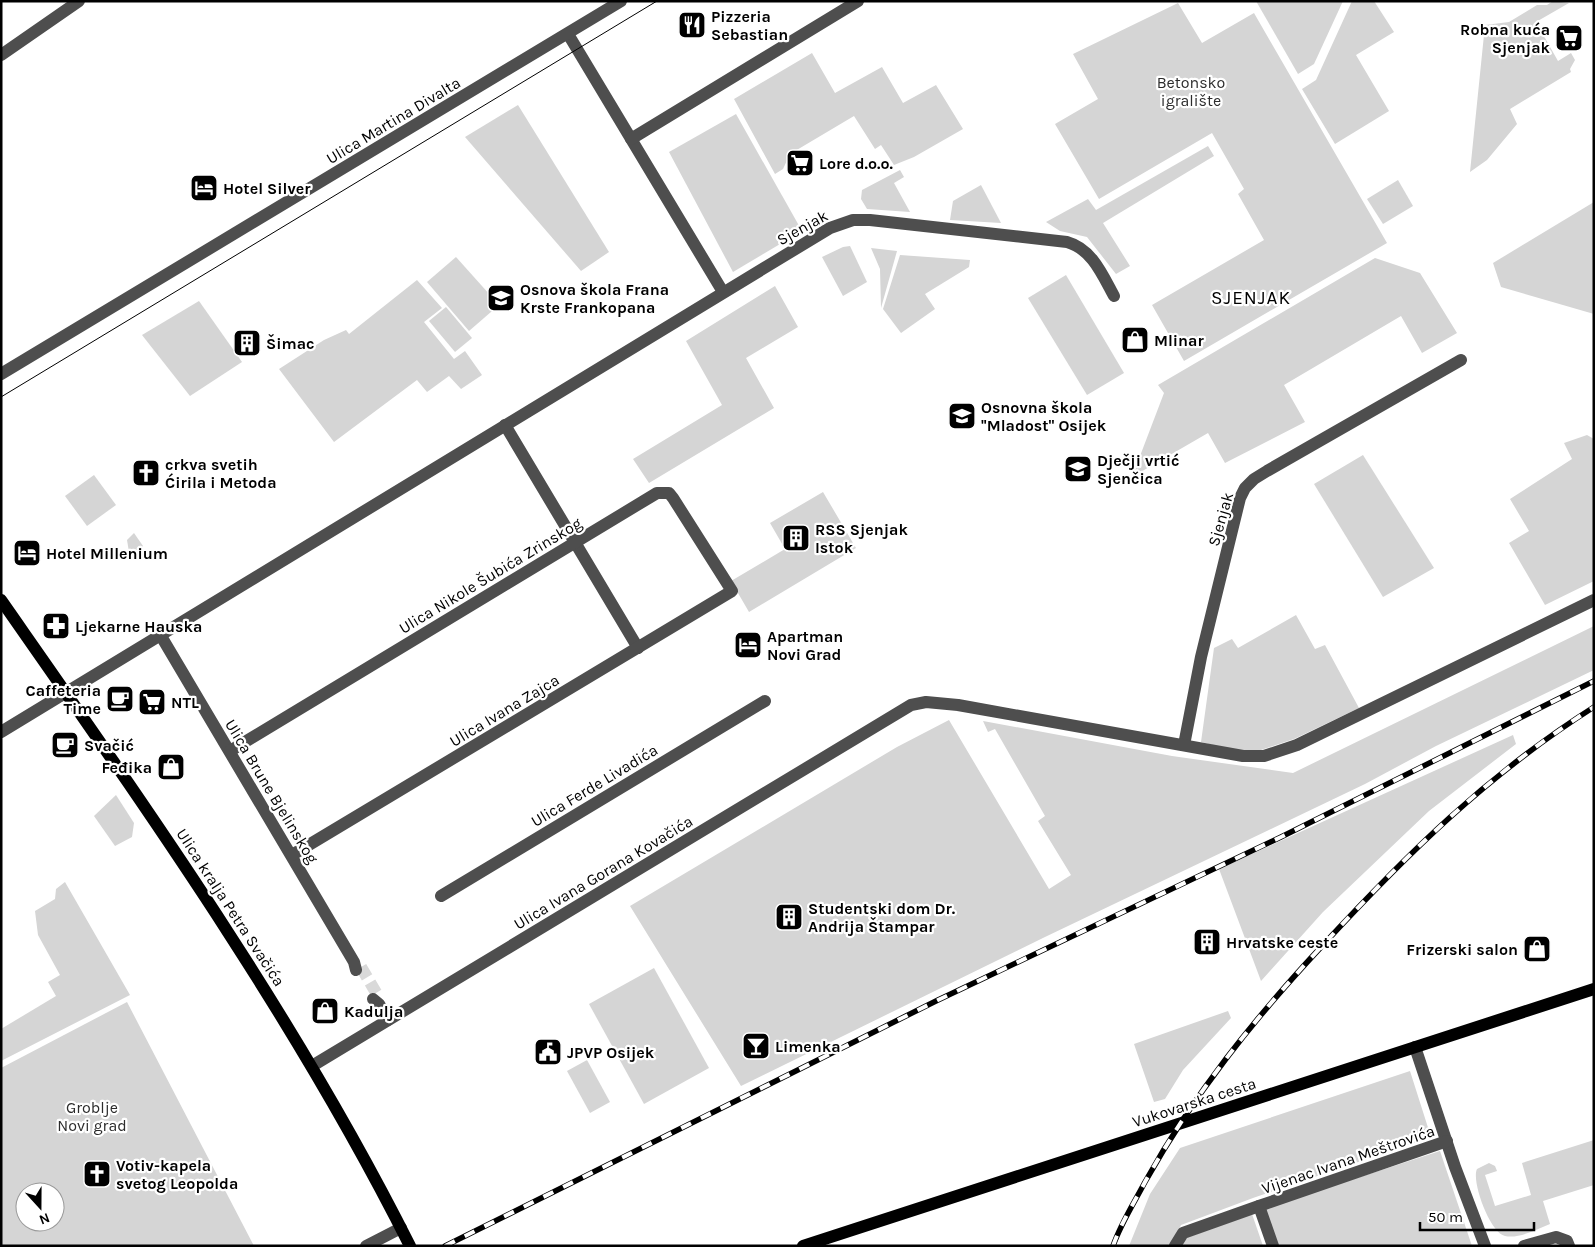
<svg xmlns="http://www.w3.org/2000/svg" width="1595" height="1247" font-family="Karla,sans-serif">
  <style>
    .green { fill: #d5d5d5; fill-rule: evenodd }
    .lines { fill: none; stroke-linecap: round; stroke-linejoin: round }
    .minor-tunnel { stroke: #d9d9d9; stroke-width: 12; stroke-dasharray: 12 6; stroke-linecap: butt }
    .minor { stroke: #4e4e4e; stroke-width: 12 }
    .major { stroke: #000; stroke-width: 12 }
    .tram { stroke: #000; stroke-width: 1 }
    .rail-casing { stroke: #000; stroke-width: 5.5 }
    .rail { stroke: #fff; stroke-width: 4; stroke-dasharray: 11; stroke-linecap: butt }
    .labels { text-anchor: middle; stroke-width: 4.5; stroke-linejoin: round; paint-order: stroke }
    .poi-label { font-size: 16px; font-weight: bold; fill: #000; stroke: #fff; text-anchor: start }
    .park-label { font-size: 16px; fill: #2c2c2c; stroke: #fff }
    .street-label { font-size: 16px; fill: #000; stroke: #fff }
    .quarter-label { font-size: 19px; letter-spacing: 1px; fill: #000; stroke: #fff }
  </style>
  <rect width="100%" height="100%" fill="#fff"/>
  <g class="green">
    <path d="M1256,1H1343L1314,64L1298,74Z"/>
    <path d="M1352,1H1374L1394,32L1356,55L1389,111L1335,144L1302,89L1316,80Z"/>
    <path d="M1553,1L1569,3L1536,22L1558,61L1571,53L1575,60L1570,69L1571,72L1510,109L1517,124L1487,160L1470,172L1485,25L1509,22L1537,5H1547Z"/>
    <path d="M1178,3L1202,43L1254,13L1387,243L1184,361L1152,305L1264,240L1238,194L1244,189L1212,133L1099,199L1055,124L1098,99L1073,54Z"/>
    <path d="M812,53L835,93L882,67L903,103L936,85L963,129L914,157L894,165L881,145L875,149L854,116L790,154L783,169L775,174L734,99Z"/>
    <path d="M518,105L609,252L581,271L465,137Z"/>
    <path d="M736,114L802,231L733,272L669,152Z"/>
    <path d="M1208,146L1214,156L1103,223L1130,266L1116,274L1087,237L1060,231L1046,222L1088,199L1096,210Z"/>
    <path d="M900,170L904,177L894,183L910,212L867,209L861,199L862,190Z"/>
    <path d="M1398,180L1413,206L1383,224L1367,199Z"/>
    <path d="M981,185L1001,223L950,220L953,201Z"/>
    <path d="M1594,202V314L1501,287L1493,263Z"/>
    <path d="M850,246L867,282L843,296L822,257L843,247Z"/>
    <path d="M871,248L897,251L881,308L880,269Z"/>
    <path d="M900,255L970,260L969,267L925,294L935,309L901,333L883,309Z"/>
    <path d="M456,257L499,305L469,331L427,282Z"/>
    <path d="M1375,258L1420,273L1457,333L1422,353L1401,316L1284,385L1305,422L1225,463L1208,433L1132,477L1164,393L1158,385Z"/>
    <path d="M1066,275L1124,373L1087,395L1028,298Z"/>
    <path d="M417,280L442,308L424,322L454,359L465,351L482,375L461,389L449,376L427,392L417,380L334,442L279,369L324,340L346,330L349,334Z"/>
    <path d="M775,286L798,327L746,358L774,408L649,483L633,459L722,405L686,341Z"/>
    <path d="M199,301L242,362L190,396L142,335Z"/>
    <path d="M446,307L472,338L455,352L429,321Z"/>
    <path d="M1587,435L1594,439V581L1545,605L1509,543L1529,531L1510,499L1572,459L1564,443Z"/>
    <path d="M1363,455L1434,568L1383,597L1314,484Z"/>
    <path d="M94,475L116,505L87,526L65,496Z"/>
    <path d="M823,492L856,548L749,612L731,581L785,549L770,523Z"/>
    <path d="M134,533L143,546L132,555L129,552L127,540Z"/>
    <path d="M1296,615L1315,649L1325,645L1359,708L1294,739L1255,752L1228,749L1201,742L1214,648L1232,639L1238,648Z"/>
    <path d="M1594,626V670L1436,746L1365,784L1045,937L741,1086L630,906L897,747L949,720L1049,889L1071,875L1038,821L1045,816L995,729L988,732L983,721L1172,756L1293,773Z"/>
    <path d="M1513,735L1516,744L1429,811L1323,912L1261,981L1219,869Z"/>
    <path d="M116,795L134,823L132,837L115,846L94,816Z"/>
    <path d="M65,882L130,995L1,1061V1029L56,996L48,982L60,975L38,935L35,911L55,899L56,889Z"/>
    <path d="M654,968L709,1068L644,1104L589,1004Z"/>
    <path d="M127,1002L254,1246H1V1068ZM25,1192H55V1222H25Z"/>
    <path d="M1228,1011L1231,1018L1183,1070L1165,1099L1154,1102L1134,1044Z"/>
    <path d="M587,1060L610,1102L590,1113L567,1071Z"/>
    <path d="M1410,1071L1431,1137L1253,1198L1181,1225L1171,1246H1129L1150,1194L1180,1148Z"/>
    <path d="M1594,1140V1185L1543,1201L1550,1224C1537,1229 1519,1239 1505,1236C1490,1233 1471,1181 1477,1169L1489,1163L1495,1166L1497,1171L1485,1175L1495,1206L1531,1195L1522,1163Z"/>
    <path d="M1440,1151L1472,1246H1278L1265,1208Z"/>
    <path d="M1252,1214L1263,1246H1180L1183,1239Z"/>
  </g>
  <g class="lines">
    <path class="minor-tunnel" d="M361,967L378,996"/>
    <g class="minor">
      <path d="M568,34L723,292"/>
      <path d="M1,55L79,1"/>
      <path d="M631,139L858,1"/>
      <path d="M1,374L621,1"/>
      <path d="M505,425L638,648"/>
      <path d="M161,636L354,962L356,970"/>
      <path d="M1,732L830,228L853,220H870L1067,242C1092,249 1102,274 1114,296"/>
      <path d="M1184,745L1201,657L1240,498L1245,488L1254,479L1267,471L1461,360"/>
      <path d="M230,751L657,493H669L673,498L732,591L292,855"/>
      <path d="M441,896L765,701"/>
      <path d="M373,999L379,1004L388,1020"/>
      <path d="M1415,1047L1455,1167L1485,1246"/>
      <path d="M312,1066L911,705L926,702L958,705L1243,756H1264L1297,745L1594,600"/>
      <path d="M366,1246L401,1228"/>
      <path d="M1175,1246L1183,1233L1259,1206"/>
      <path d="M1273,1246L1259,1206L1447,1141"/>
      <path d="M1524,1246L1556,1237L1567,1241L1569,1246"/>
    </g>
    <g class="major">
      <path d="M1,600C147,809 295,1017 410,1246"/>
      <path d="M803,1246L1594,989"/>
    </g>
    <path class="tram" d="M1,397L657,1"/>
    <defs>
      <g id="rail">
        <path d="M445,1246L938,1000L1281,837L1594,681"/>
        <path d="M1113,1246C1121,1223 1134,1203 1145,1182C1194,1094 1253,1020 1322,946C1407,854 1487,775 1594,707"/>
      </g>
    </defs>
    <use href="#rail" class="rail-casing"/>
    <use href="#rail" class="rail"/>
  </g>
  <defs>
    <symbol id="restaurant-square" viewBox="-11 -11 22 22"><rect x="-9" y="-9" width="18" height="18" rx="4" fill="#000" stroke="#fff"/><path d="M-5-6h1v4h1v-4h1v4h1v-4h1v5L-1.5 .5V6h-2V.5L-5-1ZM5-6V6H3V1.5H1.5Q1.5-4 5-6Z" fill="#fff"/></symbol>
    <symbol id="supermarket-square" viewBox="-11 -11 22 22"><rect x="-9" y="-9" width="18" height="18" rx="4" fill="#000" stroke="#fff"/><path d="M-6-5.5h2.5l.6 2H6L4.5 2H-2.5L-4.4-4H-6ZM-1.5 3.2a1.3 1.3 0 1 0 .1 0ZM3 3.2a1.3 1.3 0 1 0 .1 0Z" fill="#fff"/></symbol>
    <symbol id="hotel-square" viewBox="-11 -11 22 22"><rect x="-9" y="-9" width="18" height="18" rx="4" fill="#000" stroke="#fff"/><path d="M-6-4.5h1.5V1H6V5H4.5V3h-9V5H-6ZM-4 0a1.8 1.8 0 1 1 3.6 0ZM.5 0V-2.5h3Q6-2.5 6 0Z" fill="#fff"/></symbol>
    <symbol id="school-square" viewBox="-11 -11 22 22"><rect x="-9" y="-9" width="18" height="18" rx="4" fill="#000" stroke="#fff"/><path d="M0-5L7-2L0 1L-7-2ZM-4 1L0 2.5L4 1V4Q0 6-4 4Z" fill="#fff"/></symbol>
    <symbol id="shop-square" viewBox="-11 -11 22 22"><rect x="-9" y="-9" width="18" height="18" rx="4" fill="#000" stroke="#fff"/><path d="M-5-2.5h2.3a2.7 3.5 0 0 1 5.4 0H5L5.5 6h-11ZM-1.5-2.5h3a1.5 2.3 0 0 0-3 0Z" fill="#fff"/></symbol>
    <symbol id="building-square" viewBox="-11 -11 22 22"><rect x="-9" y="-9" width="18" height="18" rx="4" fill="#000" stroke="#fff"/><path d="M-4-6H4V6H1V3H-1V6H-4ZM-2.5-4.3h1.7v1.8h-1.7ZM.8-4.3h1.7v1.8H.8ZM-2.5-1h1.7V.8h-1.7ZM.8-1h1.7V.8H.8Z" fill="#fff"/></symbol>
    <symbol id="church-square" viewBox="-11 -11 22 22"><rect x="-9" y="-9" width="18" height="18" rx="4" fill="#000" stroke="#fff"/><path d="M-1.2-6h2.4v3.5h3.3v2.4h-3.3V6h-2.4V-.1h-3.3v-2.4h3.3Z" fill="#fff"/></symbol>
    <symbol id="pharmacy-square" viewBox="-11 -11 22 22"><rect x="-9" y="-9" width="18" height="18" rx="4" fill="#000" stroke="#fff"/><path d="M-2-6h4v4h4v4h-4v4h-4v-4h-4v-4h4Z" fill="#fff"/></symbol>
    <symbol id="cafe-square" viewBox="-11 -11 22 22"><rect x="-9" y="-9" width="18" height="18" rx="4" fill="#000" stroke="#fff"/><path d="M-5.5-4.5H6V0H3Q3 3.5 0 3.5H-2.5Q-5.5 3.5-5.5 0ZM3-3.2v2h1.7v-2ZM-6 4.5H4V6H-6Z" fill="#fff"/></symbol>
    <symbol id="bar-square" viewBox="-11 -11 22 22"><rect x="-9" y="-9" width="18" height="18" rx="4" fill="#000" stroke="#fff"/><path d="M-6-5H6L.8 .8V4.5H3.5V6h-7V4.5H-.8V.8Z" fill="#fff"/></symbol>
    <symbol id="civic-square" viewBox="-11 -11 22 22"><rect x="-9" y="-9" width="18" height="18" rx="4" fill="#000" stroke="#fff"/><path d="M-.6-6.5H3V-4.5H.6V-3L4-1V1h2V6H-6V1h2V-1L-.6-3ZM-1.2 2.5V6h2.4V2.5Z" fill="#fff"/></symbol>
  </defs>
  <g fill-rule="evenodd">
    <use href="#restaurant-square" x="676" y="9" width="32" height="32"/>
    <use href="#supermarket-square" x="1553" y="22" width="32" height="32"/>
    <use href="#supermarket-square" x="784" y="147" width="32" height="32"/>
    <use href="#hotel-square" x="188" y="172" width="32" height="32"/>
    <use href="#school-square" x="485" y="282" width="32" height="32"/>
    <use href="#shop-square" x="1119" y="324" width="32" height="32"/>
    <use href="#building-square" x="231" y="327" width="32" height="32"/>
    <use href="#school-square" x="946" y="400" width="32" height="32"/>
    <use href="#school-square" x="1062" y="453" width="32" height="32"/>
    <use href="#church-square" x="130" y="457" width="32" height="32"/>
    <use href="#building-square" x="780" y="522" width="32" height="32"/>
    <use href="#hotel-square" x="11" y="537" width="32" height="32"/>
    <use href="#pharmacy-square" x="40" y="610" width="32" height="32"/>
    <use href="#hotel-square" x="732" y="629" width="32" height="32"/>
    <use href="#cafe-square" x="104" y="683" width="32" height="32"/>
    <use href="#supermarket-square" x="136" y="686" width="32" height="32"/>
    <use href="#cafe-square" x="49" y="729" width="32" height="32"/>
    <use href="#shop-square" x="155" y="751" width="32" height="32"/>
    <use href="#building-square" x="773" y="901" width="32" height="32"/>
    <use href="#building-square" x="1191" y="926" width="32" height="32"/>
    <use href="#shop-square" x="1521" y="933" width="32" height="32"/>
    <use href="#shop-square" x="309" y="995" width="32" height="32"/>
    <use href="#bar-square" x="740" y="1030" width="32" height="32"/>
    <use href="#civic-square" x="532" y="1036" width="32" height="32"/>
    <use href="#church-square" x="81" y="1158" width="32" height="32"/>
  </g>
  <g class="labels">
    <g class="poi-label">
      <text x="711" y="22">Pizzeria<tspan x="711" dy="18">Sebastian</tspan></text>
      <text x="1550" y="35" text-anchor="end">Robna kuća<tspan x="1550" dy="18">Sjenjak</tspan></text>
      <text x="819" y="169">Lore d.o.o.</text>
      <text x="223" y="194">Hotel Silver</text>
      <text x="520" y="295">Osnova škola Frana<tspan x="520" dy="18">Krste Frankopana</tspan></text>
      <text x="1154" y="346">Mlinar</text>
      <text x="266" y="349">Šimac</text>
      <text x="981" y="413">Osnovna škola<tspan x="981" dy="18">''Mladost'' Osijek</tspan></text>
      <text x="1097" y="466">Dječji vrtić<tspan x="1097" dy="18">Sjenčica</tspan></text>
      <text x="165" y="470">crkva svetih<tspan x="165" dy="18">Ćirila i Metoda</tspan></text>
      <text x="815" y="535">RSS Sjenjak<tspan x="815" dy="18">Istok</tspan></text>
      <text x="46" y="559">Hotel Millenium</text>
      <text x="75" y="632">Ljekarne Hauska</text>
      <text x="767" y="642">Apartman<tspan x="767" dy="18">Novi Grad</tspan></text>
      <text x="101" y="696" text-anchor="end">Caffeteria<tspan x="101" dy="18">Time</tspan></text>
      <text x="171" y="708">NTL</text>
      <text x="84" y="751">Svačić</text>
      <text x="152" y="773" text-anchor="end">Feđika</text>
      <text x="808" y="914">Studentski dom Dr.<tspan x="808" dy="18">Andrija Štampar</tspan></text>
      <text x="1226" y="948">Hrvatske ceste</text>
      <text x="1518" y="955" text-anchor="end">Frizerski salon</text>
      <text x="344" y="1017">Kadulja</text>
      <text x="775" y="1052">Limenka</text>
      <text x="567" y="1058">JPVP Osijek</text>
      <text x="116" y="1171">Votiv-kapela<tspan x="116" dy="18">svetog Leopolda</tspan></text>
    </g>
    <g class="park-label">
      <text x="1191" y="88">Betonsko<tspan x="1191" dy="18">igralište</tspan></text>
      <text x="92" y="1113">Groblje<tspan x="92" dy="18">Novi grad</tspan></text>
    </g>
    <g class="street-label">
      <text transform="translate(393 120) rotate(-31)" y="6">Ulica Martina Divalta</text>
      <text transform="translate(802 227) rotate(-29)" y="6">Sjenjak</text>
      <text transform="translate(1220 519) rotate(-74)" y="6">Sjenjak</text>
      <text transform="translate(490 575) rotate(-31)" y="6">Ulica Nikole Šubića Zrinskog</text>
      <text transform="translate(504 710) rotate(-31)" y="6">Ulica Ivana Zajca</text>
      <text transform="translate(594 785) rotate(-31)" y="6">Ulica Ferde Livadića</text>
      <text transform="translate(272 791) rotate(59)" y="6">Ulica Brune Bjelinskog</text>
      <text transform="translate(603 872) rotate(-31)" y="6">Ulica Ivana Gorana Kovačića</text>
      <text transform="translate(231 907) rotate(57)" y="6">Ulica kralja Petra Svačića</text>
      <text transform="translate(1194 1102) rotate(-18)" y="6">Vukovarska cesta</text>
      <text transform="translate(1348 1159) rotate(-19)" y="6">Vijenac Ivana Meštrovića</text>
    </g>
    <g class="quarter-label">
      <text x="1251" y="304">SJENJAK</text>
    </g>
  </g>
  <rect width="1595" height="1247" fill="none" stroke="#000000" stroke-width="5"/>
  <g transform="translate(40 1207) rotate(159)"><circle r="24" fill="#ffffff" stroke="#999999"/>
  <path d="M0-4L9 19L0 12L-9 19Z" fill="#000000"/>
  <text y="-8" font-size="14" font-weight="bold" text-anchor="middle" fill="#000000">N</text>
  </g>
  <path d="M1420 1222v8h114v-8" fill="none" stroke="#000000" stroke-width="2.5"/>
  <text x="1428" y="1222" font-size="15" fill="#000000" stroke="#ffffff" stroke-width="4" paint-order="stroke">50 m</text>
</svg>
